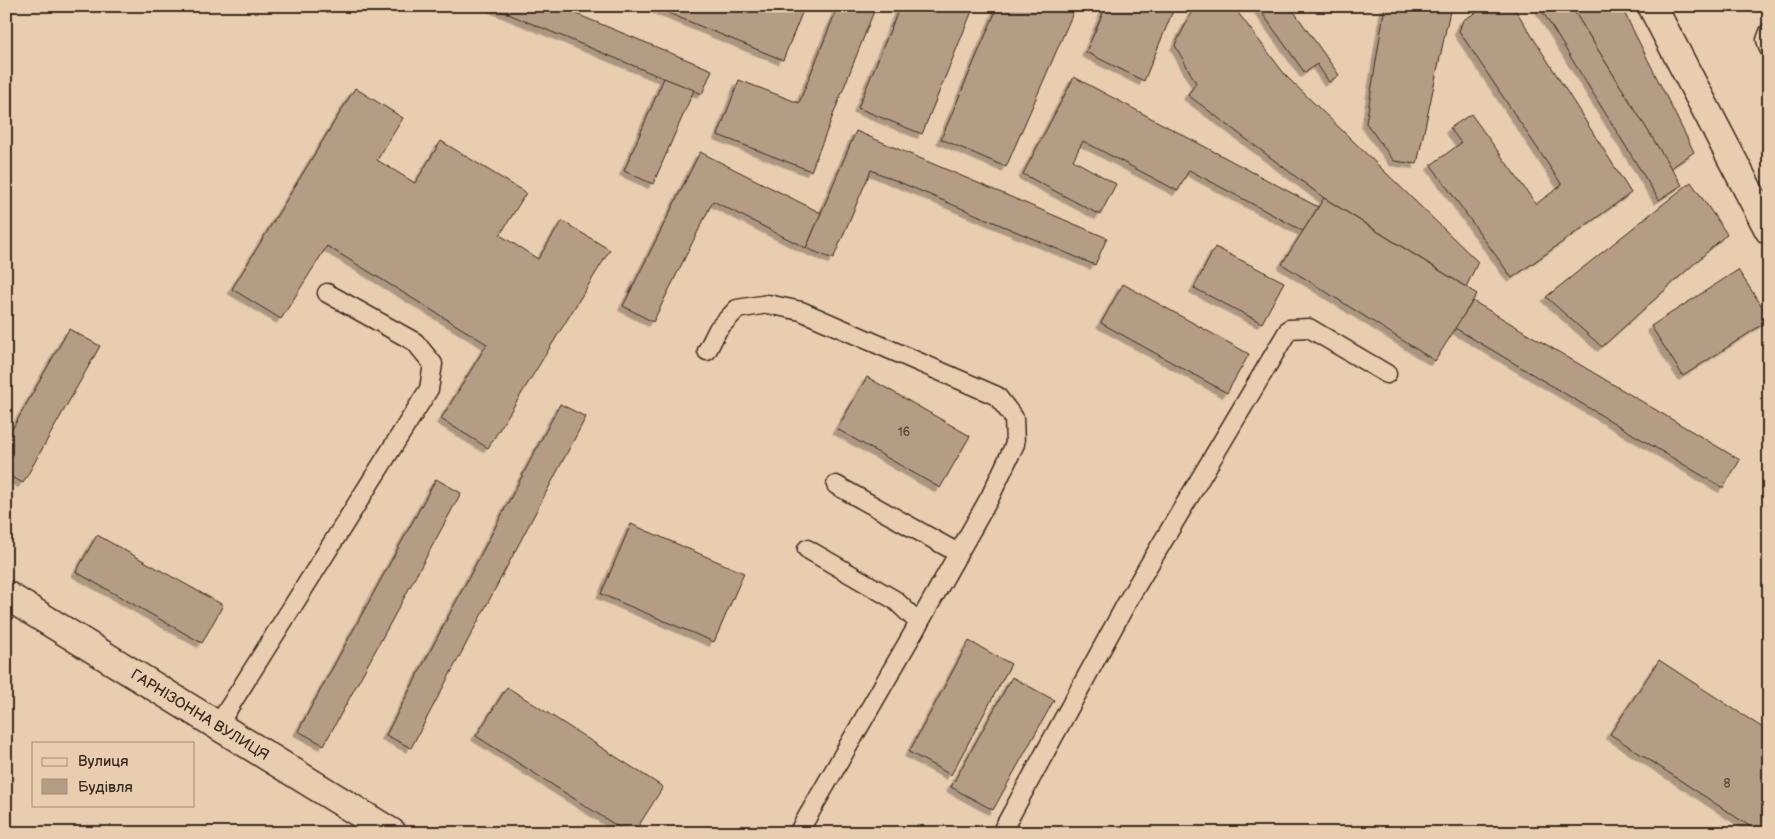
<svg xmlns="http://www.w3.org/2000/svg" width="1775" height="839" font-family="'Balsamiq Sans',sans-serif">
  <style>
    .building { fill: #b59d85; stroke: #3b2a1e; filter: url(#shadow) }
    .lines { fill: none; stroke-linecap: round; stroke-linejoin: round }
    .lane-casing { stroke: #3b2a1e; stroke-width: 21 }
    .street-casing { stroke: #3b2a1e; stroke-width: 31 }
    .lane { stroke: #e9cdb0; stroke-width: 18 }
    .street { stroke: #e9cdb0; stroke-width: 28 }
    .labels { text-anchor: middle; stroke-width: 5; stroke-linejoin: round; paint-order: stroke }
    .number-label { font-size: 12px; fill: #5a4738 }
    .street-label { font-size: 15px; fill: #3b2a1e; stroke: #e9cdb0 }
  </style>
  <defs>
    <filter id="shadow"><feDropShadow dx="-4.5" dy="4.5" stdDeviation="0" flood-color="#0004"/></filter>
  </defs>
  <rect width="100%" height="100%" fill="#e9cdb0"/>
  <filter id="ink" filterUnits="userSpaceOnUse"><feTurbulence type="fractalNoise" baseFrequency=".02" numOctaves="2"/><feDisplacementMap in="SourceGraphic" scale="10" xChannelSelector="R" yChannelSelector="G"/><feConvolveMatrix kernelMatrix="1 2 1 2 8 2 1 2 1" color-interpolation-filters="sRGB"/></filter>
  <g filter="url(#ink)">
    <g class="building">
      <path d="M489,6H557L712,70L702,94Z"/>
      <path d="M651,6H801L804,8L783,60Z"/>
      <path d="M838,6H876L811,171L718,135L739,80L799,103Z"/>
      <path d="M900,6H974L922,134L858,108Z"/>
      <path d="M998,6H1076L1006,167L941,139Z"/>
      <path d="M1106,6H1175L1144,81L1086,52Z"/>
      <path d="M1195,6H1233L1286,76L1478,262L1466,287L1324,198L1188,95L1196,83L1175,45Z"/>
      <path d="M1257,6H1290L1339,75L1329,82L1317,64L1305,73Z"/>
      <path d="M1385,6H1451L1417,164L1394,161L1366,123Z"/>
      <path d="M1488,6H1513L1631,193L1512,278L1431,165L1461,143L1450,128L1471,114L1536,204L1562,185L1459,31L1463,20Z"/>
      <path d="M1539,6H1571L1682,185L1659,200Z"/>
      <path d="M1571,6H1621L1694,152L1671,168Z"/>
      <path d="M1074,77L1318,207L1303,231L1189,170L1178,191L1083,141L1073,160L1116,184L1100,215L1023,174Z"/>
      <path d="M664,78L694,90L653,184L624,171Z"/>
      <path d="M355,88L403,118L377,160L415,183L441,141L526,193L500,235L538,259L562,221L610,250L488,448L441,419L487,344L327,246L281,319L232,289Z"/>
      <path d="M856,131L1107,238L1095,265L871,170L833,259L806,248Z"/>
      <path d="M700,152L821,213L806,248L713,201L653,322L623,306Z"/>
      <path d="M1691,182L1727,234L1602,347L1546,297Z"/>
      <path d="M1324,198L1477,294L1435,361L1282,264Z"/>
      <path d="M1215,247L1284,282L1262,323L1194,288Z"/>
      <path d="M1738,270L1769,317V320L1683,376L1651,326Z"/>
      <path d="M1123,284L1249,354L1227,393L1101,323Z"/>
      <path d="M1473,301L1740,460L1723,488L1455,328Z"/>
      <path d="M69,329L100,346L23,483L6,474V440Z"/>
      <path d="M867,377L970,436L940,488L837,429Z"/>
      <path d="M560,404L586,417L411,748L386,735Z"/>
      <path d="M436,479L461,493L324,745L298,731Z"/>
      <path d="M631,524L744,573L714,642L601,594Z"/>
      <path d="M97,535L223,605L202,643L76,572Z"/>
      <path d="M969,641L1011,664L951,775L909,752Z"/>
      <path d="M1659,660L1769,732V833H1760L1610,734Z"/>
      <path d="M1012,677L1054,700L993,810L951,787Z"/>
      <path d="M507,687L663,787L634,833H628L476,736Z"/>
    </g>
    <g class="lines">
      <defs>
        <g id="lane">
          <path d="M1769,32L1766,40L1769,49"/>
          <path d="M707,351L718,329L737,309L768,304L801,311L997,396L1014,418L1015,444L990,497L919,623"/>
          <path d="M836,485L958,553"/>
          <path d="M218,725L429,389L433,364L415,342L327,293"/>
          <path d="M798,833L919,623L895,600L807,549"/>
          <path d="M1001,833L1131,595L1289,329L1309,328L1387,374"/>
        </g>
        <g id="street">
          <path d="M1652,6L1769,230"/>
          <path id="s1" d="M6,595L392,833"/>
        </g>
      </defs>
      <use href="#lane" class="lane-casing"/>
      <use href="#street" class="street-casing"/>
      <use href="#lane" class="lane"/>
      <use href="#street" class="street"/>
    </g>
  </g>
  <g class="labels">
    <g class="number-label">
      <text x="904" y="436">16</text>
      <text x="1727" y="787">8</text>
    </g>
    <g class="street-label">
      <text dy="5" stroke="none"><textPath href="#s1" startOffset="228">ГАРНІЗОННА ВУЛИЦЯ</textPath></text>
    </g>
  </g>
  <rect width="1775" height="839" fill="none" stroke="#e9cdb0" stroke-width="25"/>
  <rect x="12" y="12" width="1750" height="814" fill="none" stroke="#3b2a1e" stroke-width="2" filter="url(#ink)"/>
  <rect x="32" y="742" width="162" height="65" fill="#e9cdb0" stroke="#a38c76"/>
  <rect x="42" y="758" width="25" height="8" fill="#e9cdb0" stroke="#a38c76"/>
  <text x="78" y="766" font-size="15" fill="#3b2a1e">Вулиця</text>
  <rect x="42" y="779" width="25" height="15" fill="#b59d85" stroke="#a38c76"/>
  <text x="78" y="792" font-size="15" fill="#3b2a1e">Будівля</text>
</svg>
